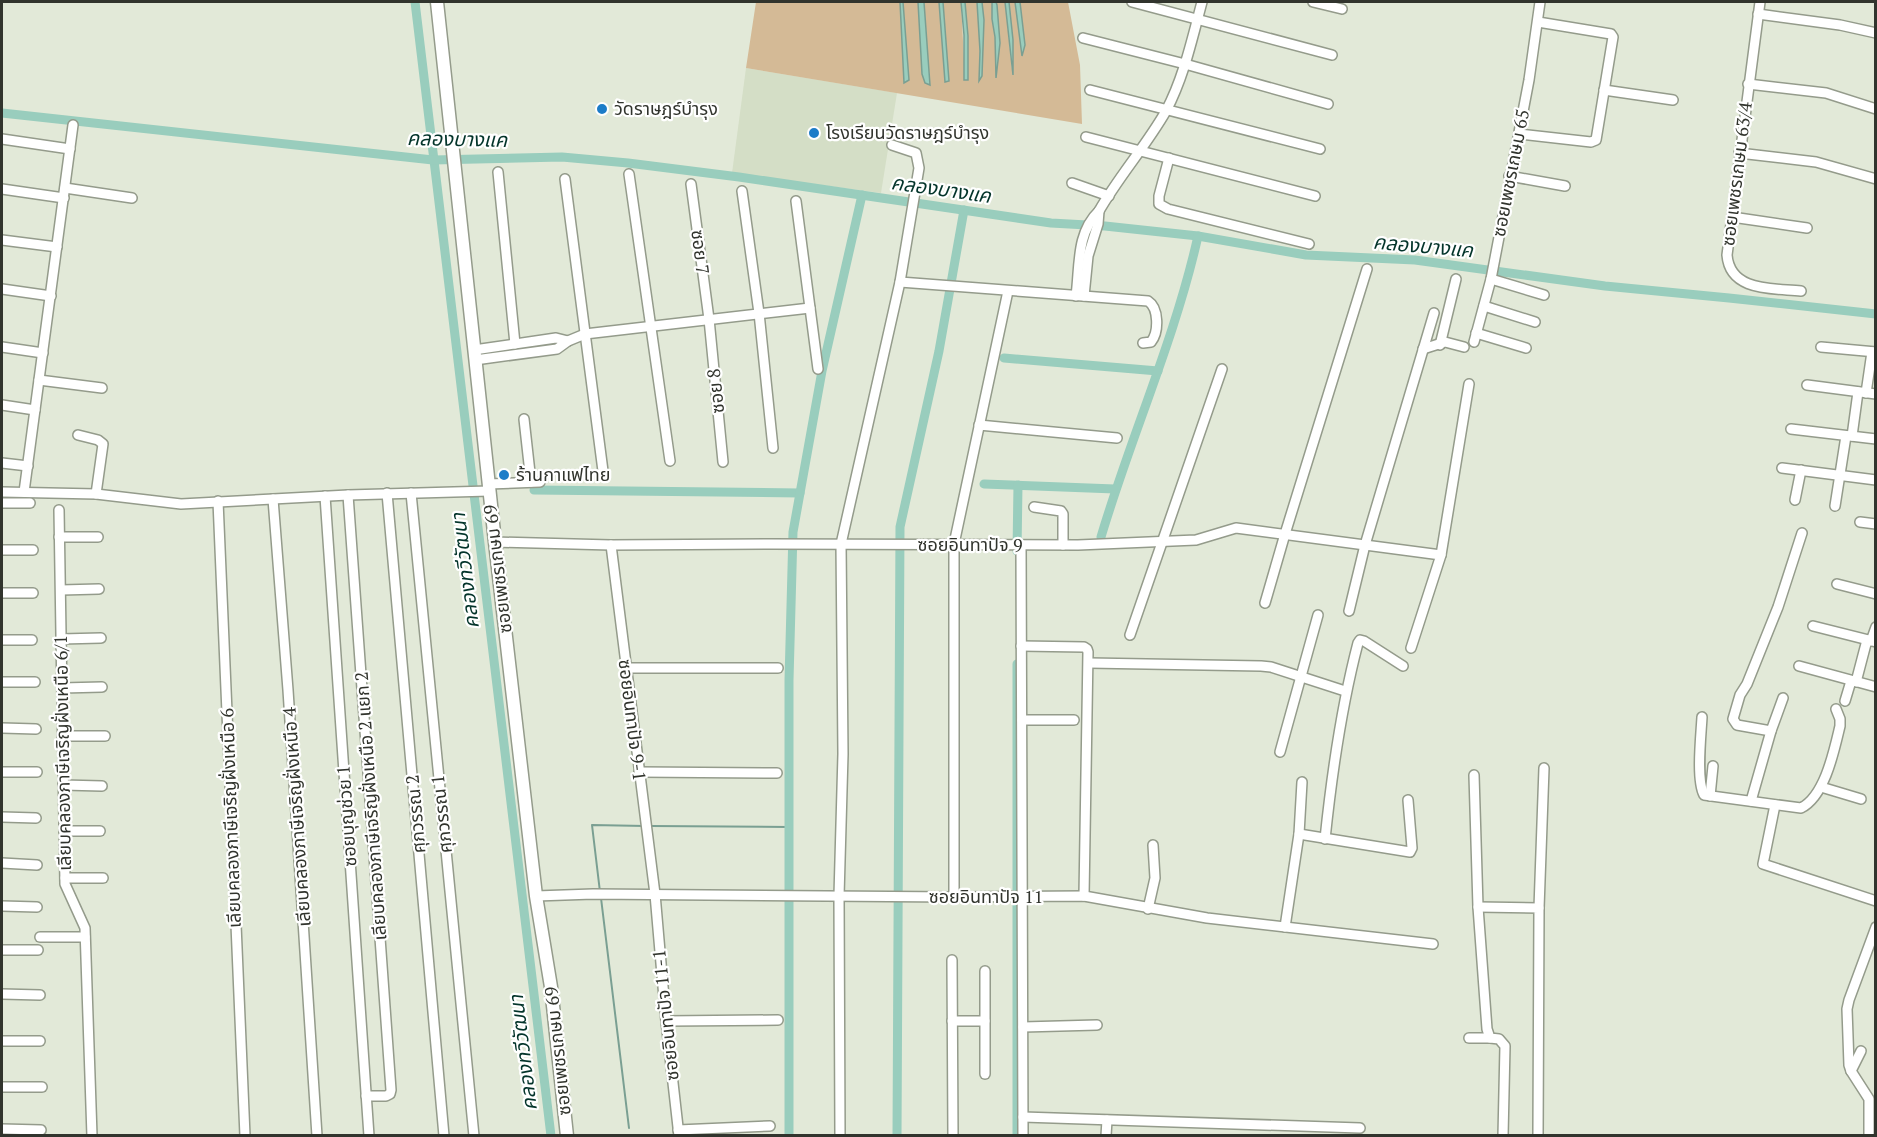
<svg xmlns="http://www.w3.org/2000/svg" width="1877" height="1137" font-family="'PT Serif','Noto Sans Thai',serif">
  <style>
    .built { fill: #d4dec6 }
    .green { fill: #d4ba96 }
    .water { fill: #99cdbd; stroke: #7a9f92; stroke-width: 1.5 }
    .lines { fill: none; stroke-linecap: round; stroke-linejoin: round }
    .stream { stroke: #7a9f92; stroke-width: 2 }
    .canal { stroke: #99cdbd; stroke-width: 9 }
    .minor-casing { stroke: #949b8b; stroke-width: 12 }
    .secondary-casing { stroke: #949b8b; stroke-width: 15 }
    .minor { stroke: #fff; stroke-width: 9 }
    .secondary { stroke: #fff; stroke-width: 12 }
    .poi-dot { fill: #1c7cc8; stroke: #fff; stroke-width: 2 }
    .labels { text-anchor: middle; stroke-width: 4.5; stroke-linejoin: round; paint-order: stroke }
    .poi-label { font-size: 18px; fill: #31342d; stroke: #fff; text-anchor: start }
    .street-label { font-size: 18px; fill: #31342d; stroke: #fff }
    .water-label { font-size: 20px; font-style: italic; fill: #03342a; stroke: #fff }
  </style>
  <rect width="100%" height="100%" fill="#e2e9d8"/>
  <path class="built" d="M746,68L897,93L881,193L732,173Z"/>
  <path class="green" d="M756,2H900L904,82L909,80L903,2H918L922,74L930,84L924,2H939L946,82L949,80L943,2H961L965,80L968,36L965,2H977L980,51L979,80L984,20L982,2H992V19L995,37L996,72L1000,43L996,2H1005L1012,69L1013,40L1009,2H1015L1022,54L1025,45L1020,2H1068L1080,65L1082,124L746,68Z"/>
  <g class="water">
    <path d="M900,2H903L909,80L904,83Z"/>
    <path d="M918,2H924L930,85L925,83L922,74Z"/>
    <path d="M939,2H943L949,81L945,82Z"/>
    <path d="M961,2H965L968,36V80H964V35Z"/>
    <path d="M977,2H982L984,20L982,76L979,81L980,51Z"/>
    <path d="M992,2H996L997,5L1000,43L996,78L995,37L992,19Z"/>
    <path d="M1005,2H1009L1013,40V75Z"/>
    <path d="M1015,2H1020L1025,45L1022,56Z"/>
  </g>
  <g class="lines">
    <g class="stream">
      <path d="M651,826L789,827"/>
      <path d="M600,892L592,825L645,826"/>
      <path d="M601,898L629,1128"/>
    </g>
    <g class="canal">
      <path d="M415,2L551,1136"/>
      <path d="M2,113L433,160L562,157L628,163L739,177L1051,223L1105,226L1198,236L1306,255L1415,260L1605,286L1729,298L1876,314"/>
      <path d="M1004,358L1158,371"/>
      <path d="M984,484L1115,489"/>
      <path d="M534,490L800,493"/>
      <path d="M1101,537C1131,436 1175,339 1198,236"/>
      <path d="M1017,551L1018,485"/>
      <path d="M789,1136V680L793,532L822,371L862,195"/>
      <path d="M897,1136L900,527L939,351L964,210"/>
      <path d="M1017,1136V664"/>
    </g>
    <defs>
      <g id="minor">
        <path d="M1132,2L1332,55"/>
        <path d="M1313,2L1342,9"/>
        <path d="M1760,2L1727,255C1730,292 1773,288 1801,291"/>
        <path d="M1758,14L1840,25L1876,33"/>
        <path d="M1083,38L1185,64L1328,104"/>
        <path d="M1748,84L1826,93L1876,109"/>
        <path d="M1090,90L1320,149"/>
        <path d="M1604,90L1673,100"/>
        <path d="M1519,134L1591,142L1596,140L1613,37L1611,34L1538,22"/>
        <path d="M1086,137L1315,196"/>
        <path d="M2,139L70,149"/>
        <path d="M1739,153L1816,162L1876,179"/>
        <path d="M1169,158L1159,196V204L1168,209L1309,244"/>
        <path d="M498,172L515,344"/>
        <path d="M629,174L670,461"/>
        <path d="M1509,176L1565,186"/>
        <path d="M565,179L603,471"/>
        <path d="M1072,183L1109,196"/>
        <path d="M691,184L709,319L723,462"/>
        <path d="M65,188L132,198"/>
        <path d="M2,189L64,198"/>
        <path d="M742,191L759,313L773,448"/>
        <path d="M796,201L818,369"/>
        <path d="M1732,217L1807,228"/>
        <path d="M2,240L57,247"/>
        <path d="M1491,279L1544,295"/>
        <path d="M900,282L1148,301C1159,308 1159,332 1151,342L1143,343"/>
        <path d="M2,289L51,296"/>
        <path d="M1076,296C1080,266 1076,233 1099,211C1119,176 1146,146 1166,111C1184,77 1192,39 1202,2"/>
        <path d="M1084,296L1088,256L1098,224L1099,211"/>
        <path d="M1484,306L1535,322"/>
        <path d="M1476,333L1526,348"/>
        <path d="M1474,342L1491,279L1529,80L1540,2"/>
        <path d="M1440,345L1456,279"/>
        <path d="M2,347L43,353"/>
        <path d="M1821,347L1876,352"/>
        <path d="M1423,349L1445,342L1464,347"/>
        <path d="M474,350L556,338L568,341"/>
        <path d="M475,360L557,349L568,341L585,334L810,308"/>
        <path d="M39,380L102,388"/>
        <path d="M1807,385L1876,394"/>
        <path d="M1866,393L1872,352"/>
        <path d="M2,405L35,410"/>
        <path d="M524,419L531,482"/>
        <path d="M979,425L1117,438"/>
        <path d="M1791,429L1876,439"/>
        <path d="M78,435L98,440L103,444L96,494"/>
        <path d="M1852,436L1858,392"/>
        <path d="M2,463L28,466"/>
        <path d="M1782,468L1876,480"/>
        <path d="M488,484L540,482"/>
        <path d="M2,492L96,494L181,504L348,495L489,491"/>
        <path d="M24,492L73,125"/>
        <path d="M387,493L444,1136"/>
        <path d="M411,493L474,1136"/>
        <path d="M348,495L391,1090L390,1094L386,1096H366"/>
        <path d="M325,496L369,1136"/>
        <path d="M273,499L288,690L317,1136"/>
        <path d="M1795,500L1801,470"/>
        <path d="M218,501L245,1136"/>
        <path d="M2,503H30"/>
        <path d="M1835,506L1846,436"/>
        <path d="M1034,507L1061,511L1063,514V545"/>
        <path d="M59,510L65,884L85,928L92,1136"/>
        <path d="M1860,522L1876,524"/>
        <path d="M59,537H98"/>
        <path d="M495,542L611,545L769,544L1078,545L1196,540L1236,528L1441,555"/>
        <path d="M611,545L655,894L666,1021L679,1136"/>
        <path d="M1021,545L1023,1136"/>
        <path d="M2,550H33"/>
        <path d="M1837,584L1876,594"/>
        <path d="M61,590L99,589"/>
        <path d="M2,593H33"/>
        <path d="M1265,603L1285,534L1367,269"/>
        <path d="M1349,611L1365,545L1434,313"/>
        <path d="M1813,626L1876,642"/>
        <path d="M1130,635L1222,369"/>
        <path d="M61,639L101,638"/>
        <path d="M2,640H32"/>
        <path d="M1871,641L1876,627"/>
        <path d="M1021,646L1084,647L1087,649L1088,652L1084,896"/>
        <path d="M1411,648L1441,555L1469,384"/>
        <path d="M1089,663L1261,666L1271,667L1345,691"/>
        <path d="M1799,666L1876,687"/>
        <path d="M626,668H778"/>
        <path d="M2,682H35"/>
        <path d="M1856,682L1867,640"/>
        <path d="M62,688L102,687"/>
        <path d="M1845,701L1851,681"/>
        <path d="M1702,717C1701,736 1696,780 1704,795L1801,808C1825,796 1834,751 1840,726V719L1836,709"/>
        <path d="M1022,720H1074"/>
        <path d="M2,728L36,729"/>
        <path d="M1771,731L1737,725L1733,719L1740,695L1747,684L1778,607L1802,533"/>
        <path d="M62,736H105"/>
        <path d="M1280,752L1318,615"/>
        <path d="M2,772H37"/>
        <path d="M639,772L777,773"/>
        <path d="M1474,775L1478,907L1487,1029L1490,1038L1499,1039L1505,1046L1503,1136"/>
        <path d="M63,785L102,786"/>
        <path d="M1821,787L1861,799"/>
        <path d="M1710,796L1713,766"/>
        <path d="M1751,801L1771,731L1783,698"/>
        <path d="M1775,805L1763,864L1876,901"/>
        <path d="M2,817L36,818"/>
        <path d="M64,831H100"/>
        <path d="M1299,834L1410,852L1412,848L1408,800"/>
        <path d="M1325,839C1332,772 1341,708 1358,643L1360,640L1364,641L1403,666"/>
        <path d="M2,863L37,865"/>
        <path d="M65,878H103"/>
        <path d="M536,896L593,894L954,897L1084,896L1207,918L1433,944"/>
        <path d="M954,897V544L1008,291"/>
        <path d="M2,906L37,907"/>
        <path d="M1478,907L1539,908L1538,1136"/>
        <path d="M1539,908L1544,768"/>
        <path d="M1148,909L1155,878L1153,845"/>
        <path d="M1285,927L1299,834L1302,782"/>
        <path d="M40,937H85"/>
        <path d="M2,950H38"/>
        <path d="M952,960L953,1136"/>
        <path d="M985,971V1074"/>
        <path d="M2,994L40,995"/>
        <path d="M666,1021L778,1020"/>
        <path d="M952,1021H985"/>
        <path d="M1023,1027L1097,1025"/>
        <path d="M1469,1038H1490"/>
        <path d="M2,1041H40"/>
        <path d="M1851,1071L1861,1051"/>
        <path d="M2,1087H42"/>
        <path d="M1023,1117L1360,1128"/>
        <path d="M2,1129L41,1130"/>
        <path d="M678,1130L770,1126"/>
        <path d="M840,1136L839,896L843,754L841,544L900,282L919,168L916,153L892,145"/>
        <path d="M1106,1136L1107,1120"/>
        <path d="M1869,1136V1099L1851,1071L1849,1065L1847,1009L1849,1000L1876,927"/>
      </g>
      <path id="secondary" d="M437,2L495,542L536,896L551,987L567,1136"/>
    </defs>
    <use href="#minor" class="minor-casing"/>
    <use href="#secondary" class="secondary-casing"/>
    <use href="#minor" class="minor"/>
    <use href="#secondary" class="secondary"/>
  </g>
  <g class="poi-dot">
    <circle cx="602" cy="109" r="6"/>
    <circle cx="814" cy="133" r="6"/>
    <circle cx="504" cy="475" r="6"/>
  </g>
  <g class="labels">
    <g class="poi-label">
      <text x="614" y="115">วัดราษฎร์บำรุง</text>
      <text x="826" y="139">โรงเรียนวัดราษฎร์บำรุง</text>
      <text x="516" y="481">ร้านกาแฟไทย</text>
    </g>
    <g class="street-label">
      <text transform="translate(1511 173) rotate(-79)" y="6">ซอยเพชรเกษม 65</text>
      <text transform="translate(1737 174) rotate(-83)" y="6">ซอยเพชรเกษม 63/4</text>
      <text transform="translate(700 252) rotate(83)" y="6">ซอย 7</text>
      <text transform="translate(716 391) rotate(-96)" y="6">ซอย 8</text>
      <text x="970" y="551">ซอยอินทาปัจ 9</text>
      <text transform="translate(498 569) rotate(-97)" y="6">ซอยเพชรเกษม 69</text>
      <text transform="translate(632 720) rotate(83)" y="6">ซอยอินทาปัจ 9-1</text>
      <text transform="translate(63 753) rotate(-91)" y="6">เลียบคลองภาษีเจริญฝั่งเหนือ 6/1</text>
      <text transform="translate(371 806) rotate(-94)" y="6">เลียบคลองภาษีเจริญฝั่งเหนือ 2 แยก 2</text>
      <text transform="translate(416 814) rotate(-95)" y="6">ศุภวรรณ 2</text>
      <text transform="translate(442 814) rotate(-96)" y="6">ศุภวรรณ 1</text>
      <text transform="translate(347 816) rotate(-94)" y="6">ซอยบุญช่วย 1</text>
      <text transform="translate(297 817) rotate(-94)" y="6">เลียบคลองภาษีเจริญฝั่งเหนือ 4</text>
      <text transform="translate(231 818) rotate(-92)" y="6">เลียบคลองภาษีเจริญฝั่งเหนือ 6</text>
      <text x="986" y="903">ซอยอินทาปัจ 11</text>
      <text transform="translate(666 1015) rotate(-96)" y="6">ซอยอินทาปัจ 11-1</text>
      <text transform="translate(558 1051) rotate(-96)" y="6">ซอยเพชรเกษม 69</text>
    </g>
    <g class="water-label">
      <text transform="translate(457 139) rotate(1)" y="7">คลองบางแค</text>
      <text transform="translate(941 189) rotate(8)" y="7">คลองบางแค</text>
      <text transform="translate(1423 246) rotate(5)" y="7">คลองบางแค</text>
      <text transform="translate(465 571) rotate(-97)" y="7">คลองทวีวัฒนา</text>
      <text transform="translate(523 1053) rotate(-97)" y="7">คลองทวีวัฒนา</text>
    </g>
  </g>
  <rect width="1877" height="1137" fill="none" stroke="#31342d" stroke-width="6"/>
</svg>
